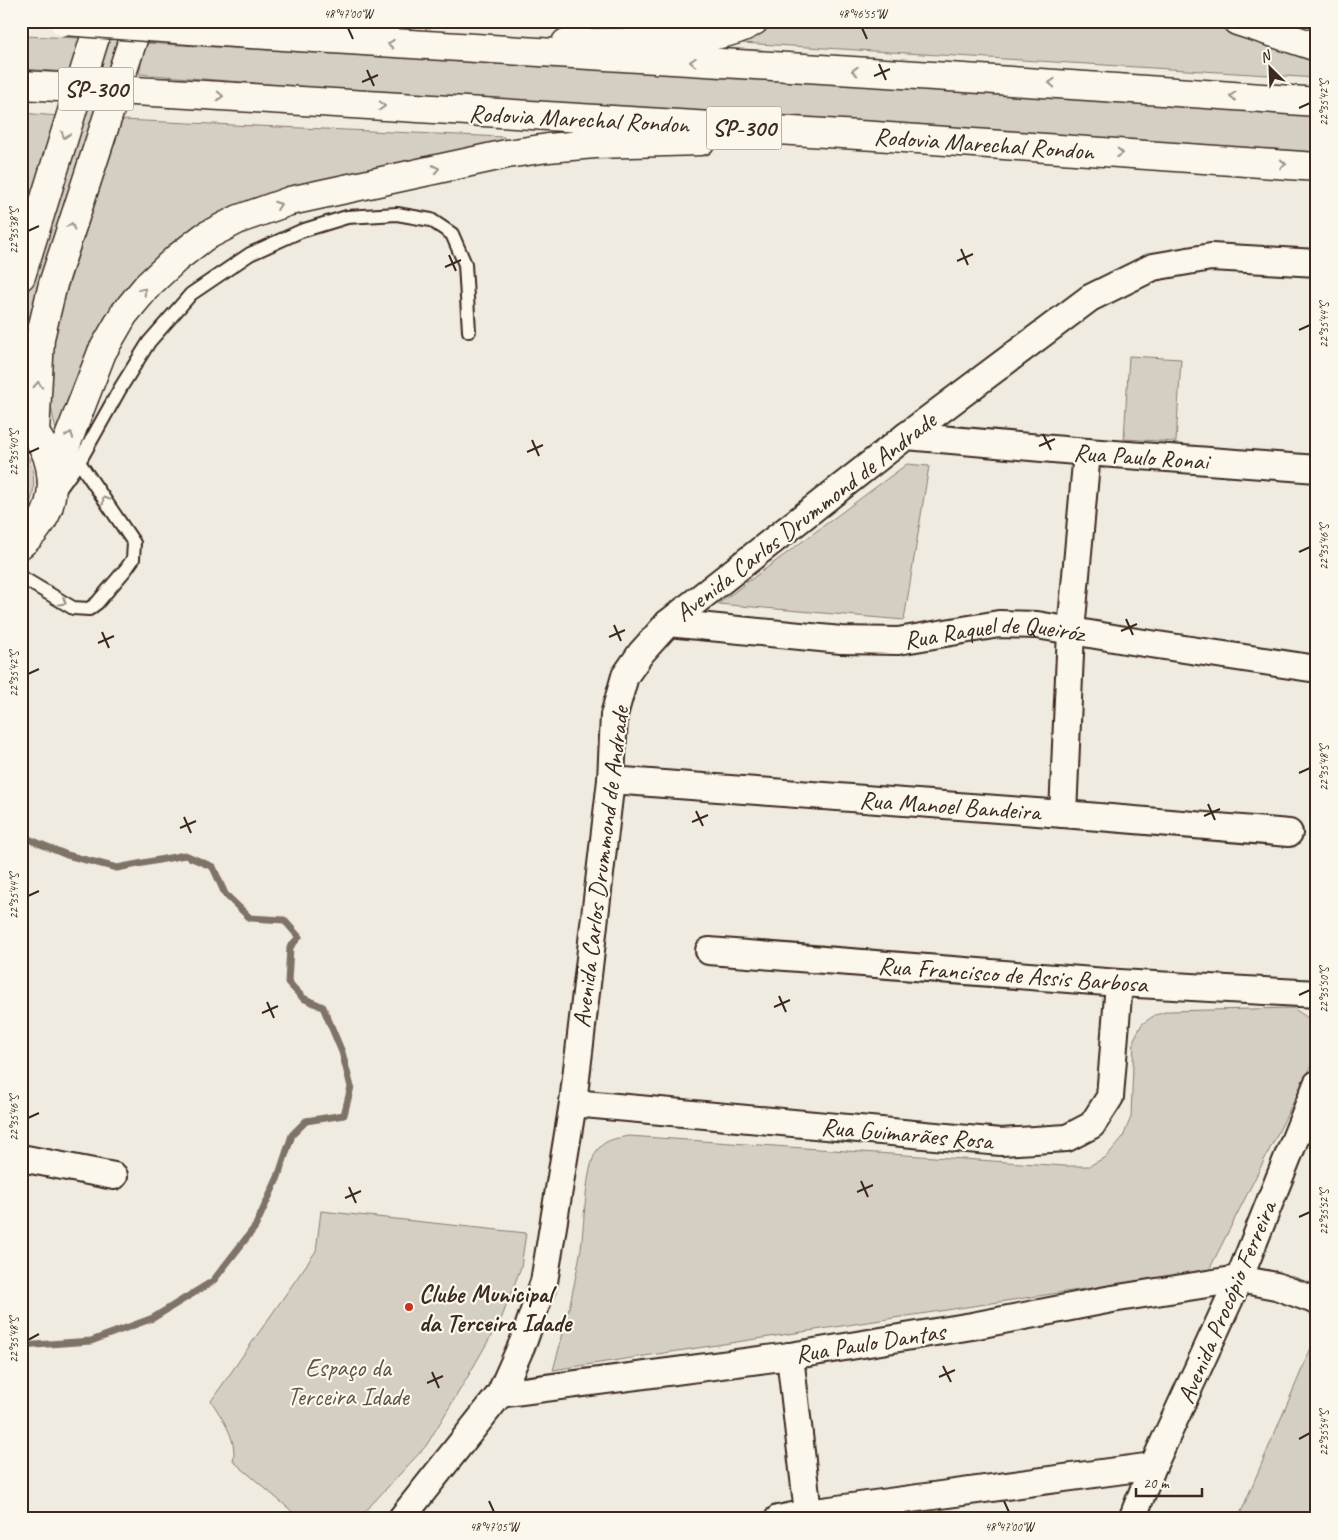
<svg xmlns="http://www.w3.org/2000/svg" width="1338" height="1540" font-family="Caveat,sans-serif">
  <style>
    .green { fill: #d5cec3; stroke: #887c70 }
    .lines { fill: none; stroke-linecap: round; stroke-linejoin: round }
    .stream { stroke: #7f7367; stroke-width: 7 }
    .service-casing { stroke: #3b2a1e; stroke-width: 16 }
    .minor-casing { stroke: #3b2a1e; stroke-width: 30 }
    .tertiary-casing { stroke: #3b2a1e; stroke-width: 31 }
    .motorway-casing { stroke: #3b2a1e; stroke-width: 31 }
    .service { stroke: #fbf7ec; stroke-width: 12 }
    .minor { stroke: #fbf7ec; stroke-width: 26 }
    .tertiary { stroke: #fbf7ec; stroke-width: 28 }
    .motorway { stroke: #fbf7ec; stroke-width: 28 }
    .motorway-bridge-casing { stroke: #3b2a1e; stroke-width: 31; stroke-linecap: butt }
    .motorway-bridge { stroke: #fbf7ec; stroke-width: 28 }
    .oneway { stroke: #9b9085 }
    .ticks { fill: none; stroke: #3b2a1e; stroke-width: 2 }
    .poi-dot { fill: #c8321e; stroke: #fbf7ec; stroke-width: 2 }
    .labels { text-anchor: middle; stroke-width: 4.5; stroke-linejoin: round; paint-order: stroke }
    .shield { fill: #fbf7ec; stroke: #75685c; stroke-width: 1 }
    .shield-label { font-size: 24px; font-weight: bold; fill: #3b2a1e }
    .street-label { font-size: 25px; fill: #3b2a1e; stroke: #fbf7ec }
    .poi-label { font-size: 25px; font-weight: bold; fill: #3b2a1e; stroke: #fbf7ec; text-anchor: start }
    .park-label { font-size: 25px; fill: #625347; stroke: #fbf7ec }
    .neatline { fill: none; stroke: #3b2a1e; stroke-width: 2 }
    .ticks-label { font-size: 12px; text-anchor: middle; fill: #3b2a1e }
  </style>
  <rect width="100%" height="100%" fill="#f0ebe0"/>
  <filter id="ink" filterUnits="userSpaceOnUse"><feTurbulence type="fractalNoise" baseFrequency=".02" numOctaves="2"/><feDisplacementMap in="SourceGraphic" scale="10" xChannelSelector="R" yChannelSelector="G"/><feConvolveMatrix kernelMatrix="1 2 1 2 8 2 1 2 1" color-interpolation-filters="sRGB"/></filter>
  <g filter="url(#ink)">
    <g class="green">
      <path d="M116,21H124L39,281C29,321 20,358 23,400L21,399V309L33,280Z"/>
      <path d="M527,21H731L672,30Z"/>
      <path d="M771,21H1212L1281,48L1317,58V78L742,43Z"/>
      <path d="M21,36L82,38L69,72L21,69Z"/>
      <path d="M145,43L970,90L1317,112V152L282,89L279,85L139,74Z"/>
      <path d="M21,113L59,116L21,222Z"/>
      <path d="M122,120L504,137L506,143L183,238L58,436C45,396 49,362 57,321Z"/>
      <path d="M1129,356L1181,359L1176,442L1124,439Z"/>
      <path d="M21,445C38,469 38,497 21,521Z"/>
      <path d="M907,464L929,466L904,620L718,604Z"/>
      <path d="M1293,1008L1308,1018L1317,1035L1314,1061L1209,1270L553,1370C564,1332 573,1293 580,1254C585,1228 584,1167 598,1149C606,1139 618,1138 629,1136L1065,1166H1089L1106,1157L1123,1137L1131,1117L1134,1039L1142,1024L1155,1015L1169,1011Z"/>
      <path d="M321,1211L526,1233L521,1267L502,1317L467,1378L426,1446L358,1519H301L233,1461C238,1440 222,1418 211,1401L316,1251Z"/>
      <path d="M1317,1334V1519H1238Z"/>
    </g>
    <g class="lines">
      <path class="stream" d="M21,836L67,855L117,868L185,855L213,867L225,894L250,918L284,920L299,937L290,947L288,982L303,998L323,1007L342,1052L351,1087L344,1115L306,1121L292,1135L278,1177L255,1227L213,1281L153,1318L91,1341L21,1346"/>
      <defs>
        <g id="service">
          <path d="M59,490L79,462L121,387L149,342L191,294L250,254L301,231L347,217L397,214L431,220L452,234L465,264L469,331"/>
          <path d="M21,577L73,608L89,609L97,603L126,569L133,559L134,543L79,462"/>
        </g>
        <g id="minor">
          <path d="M906,436L1087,452L1317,469"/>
          <path id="s1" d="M668,623L841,640L898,641L999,624L1037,625L1131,641L1317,669"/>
          <path d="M611,780L1063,814L1289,833"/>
          <path d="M1063,814L1071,631L1087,452"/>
          <path d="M709,951L1119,983L1317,994"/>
          <path d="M573,1103L1001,1142L1067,1138L1092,1125L1110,1097L1119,983"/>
          <path d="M21,1158L114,1176"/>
          <path d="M790,1356L808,1513"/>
          <path d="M500,1394L790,1356L972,1326L1112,1299L1239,1279L1276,1286L1317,1301"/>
          <path d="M401,1519L500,1394L524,1340L544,1282L573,1103L611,780L614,715L625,676L641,653L668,623L906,436L1090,298L1153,267L1211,257L1317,263"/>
          <path d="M778,1519L808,1513L1153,1466"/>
          <path d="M1132,1519L1153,1466L1239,1279L1317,1084"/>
        </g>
        <g id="tertiary">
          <path d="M1237,21L1317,47"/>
          <path d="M566,43C611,42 719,46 754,21"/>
          <path d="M21,276L100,21"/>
          <path d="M35,433L40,338L53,284L139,21"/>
          <path d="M21,544C27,539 33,534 37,528C59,501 55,459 35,434C32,429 26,425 21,420"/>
        </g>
        <g id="motorway">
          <path d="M190,30C566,55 942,74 1317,102"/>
          <path d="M171,93L875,136L1317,167"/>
          <path d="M52,481L102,352L124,314L148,285L177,258L204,237L239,219L290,201L507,154L548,148L595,144L701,141"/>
        </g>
      </defs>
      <use href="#service" class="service-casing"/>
      <use href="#minor" class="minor-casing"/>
      <use href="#tertiary" class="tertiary-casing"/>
      <use href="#motorway" class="motorway-casing"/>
      <use href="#service" class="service"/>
      <use href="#minor" class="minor"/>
      <use href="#tertiary" class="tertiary"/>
      <use href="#motorway" class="motorway"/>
      <defs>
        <g id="motorway-bridge">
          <path d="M64,21L190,30"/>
          <path d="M21,85L171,93"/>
        </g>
      </defs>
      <use href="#motorway-bridge" class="motorway-bridge-casing"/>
      <use href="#motorway-bridge" class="motorway-bridge"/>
    </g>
    <defs><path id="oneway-chevron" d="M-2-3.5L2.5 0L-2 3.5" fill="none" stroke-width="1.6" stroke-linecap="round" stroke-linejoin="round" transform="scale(1.25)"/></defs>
    <g class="oneway">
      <use href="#oneway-chevron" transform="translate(391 44) rotate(-176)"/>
      <use href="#oneway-chevron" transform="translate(693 62) rotate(-177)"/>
      <use href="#oneway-chevron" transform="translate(855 71) rotate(-177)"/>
      <use href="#oneway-chevron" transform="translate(1052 83) rotate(-177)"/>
      <use href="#oneway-chevron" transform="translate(220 96) rotate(3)"/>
      <use href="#oneway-chevron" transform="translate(1233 96) rotate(-176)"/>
      <use href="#oneway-chevron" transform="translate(382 106) rotate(3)"/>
      <use href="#oneway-chevron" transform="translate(65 135) rotate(107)"/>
      <use href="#oneway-chevron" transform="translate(1120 153) rotate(4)"/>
      <use href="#oneway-chevron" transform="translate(1283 164) rotate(4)"/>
      <use href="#oneway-chevron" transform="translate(436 169) rotate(-12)"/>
      <use href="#oneway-chevron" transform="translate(278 205) rotate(-20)"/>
      <use href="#oneway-chevron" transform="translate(71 226) rotate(-72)"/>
      <use href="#oneway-chevron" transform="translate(143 291) rotate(-50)"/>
      <use href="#oneway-chevron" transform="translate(38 385) rotate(-87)"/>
      <use href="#oneway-chevron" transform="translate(70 435) rotate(-69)"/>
      <use href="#oneway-chevron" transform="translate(105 500) rotate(-124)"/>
      <use href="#oneway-chevron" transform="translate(63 602) rotate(31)"/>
    </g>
  </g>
  <path class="ticks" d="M348,28L353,39M862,28L867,39M879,64L886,80M367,70L374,86M874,76L890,69M362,82L378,75M1299,108L1310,103M28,231L39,226M961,249L968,265M449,255L456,271M957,261L973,254M445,267L461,260M1299,330L1310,325M1043,434L1051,450M532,440L539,456M1039,446L1055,439M527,452L543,445M28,453L39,448M1299,552L1310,547M1126,619L1133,635M614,625L621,641M1121,631L1137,624M102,632L109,648M609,637L625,630M98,643L114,636M28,674L39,669M1299,773L1310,768M1208,804L1215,820M696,811L703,826M1204,816L1220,809M184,817L191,833M692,822L708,815M180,828L196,821M28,896L39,891M1299,995L1310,990M779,996L786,1012M267,1002L274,1018M774,1007L790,1000M262,1013L278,1006M28,1118L39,1113M861,1181L868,1197M349,1187L356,1203M857,1192L873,1185M345,1198L361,1191M1299,1217L1310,1212M28,1340L39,1334M943,1366L951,1382M432,1372L439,1388M939,1377L955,1370M427,1383L443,1376M1299,1439L1310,1433M489,1501L494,1512M1004,1501L1009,1512"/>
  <circle class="poi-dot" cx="409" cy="1307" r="5"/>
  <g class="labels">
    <g class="shield">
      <rect x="58.5" y="67.5" width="75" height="43" rx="4"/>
      <rect x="706.5" y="106.5" width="75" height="43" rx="4"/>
    </g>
    <g class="shield-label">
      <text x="96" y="97">SP-300</text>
      <text x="744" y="136">SP-300</text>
    </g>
    <g class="street-label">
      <text transform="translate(579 118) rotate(3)" y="9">Rodovia Marechal Rondon</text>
      <text transform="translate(984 143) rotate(4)" y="9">Rodovia Marechal Rondon</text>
      <text transform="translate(1141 456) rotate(4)" y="9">Rua Paulo Ronai</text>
      <text transform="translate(805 516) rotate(-38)" y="9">Avenida Carlos Drummond de Andrade</text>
      <text dy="9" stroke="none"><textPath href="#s1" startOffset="328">Rua Raquel de Queiróz</textPath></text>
      <text transform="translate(950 805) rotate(4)" y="9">Rua Manoel Bandeira</text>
      <text transform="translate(600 867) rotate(-83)" y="9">Avenida Carlos Drummond de Andrade</text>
      <text transform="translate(1013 974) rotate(4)" y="9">Rua Francisco de Assis Barbosa</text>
      <text transform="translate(907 1133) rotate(5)" y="9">Rua Guimarães Rosa</text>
      <text transform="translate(1226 1302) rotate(-67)" y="9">Avenida Procópio Ferreira</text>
      <text transform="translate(870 1342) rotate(-9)" y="9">Rua Paulo Dantas</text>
    </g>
    <g class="poi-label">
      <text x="419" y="1302">Clube Municipal<tspan x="419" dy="29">da Terceira Idade</tspan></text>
    </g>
    <g class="park-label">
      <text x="348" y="1376">Espaço da<tspan x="348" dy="29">Terceira Idade</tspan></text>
    </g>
  </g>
  <rect width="1338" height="1540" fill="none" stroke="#fbf7ec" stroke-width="55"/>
  <g transform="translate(1270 68) rotate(336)" stroke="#fbf7ec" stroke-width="4" paint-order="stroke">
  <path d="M0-4L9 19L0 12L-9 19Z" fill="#3b2a1e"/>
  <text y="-8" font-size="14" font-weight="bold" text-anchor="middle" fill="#3b2a1e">N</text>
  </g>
  <path d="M1136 1488v8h66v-8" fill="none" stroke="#3b2a1e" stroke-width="2.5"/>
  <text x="1143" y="1488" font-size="15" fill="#3b2a1e" stroke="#fbf7ec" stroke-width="4" paint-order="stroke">20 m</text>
  <rect x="28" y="28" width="1282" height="1484" class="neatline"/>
  <g class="ticks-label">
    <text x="348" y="18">48°47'00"W</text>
    <text x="862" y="18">48°46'55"W</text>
    <text transform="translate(1324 103) rotate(-90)" y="4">22°35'42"S</text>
    <text transform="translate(14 231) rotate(-90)" y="4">22°35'38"S</text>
    <text transform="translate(1324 325) rotate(-90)" y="4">22°35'44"S</text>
    <text transform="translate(14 453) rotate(-90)" y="4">22°35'40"S</text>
    <text transform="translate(1324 547) rotate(-90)" y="4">22°35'46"S</text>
    <text transform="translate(14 674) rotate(-90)" y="4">22°35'42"S</text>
    <text transform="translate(1324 768) rotate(-90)" y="4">22°35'48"S</text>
    <text transform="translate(14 896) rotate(-90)" y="4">22°35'44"S</text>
    <text transform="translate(1324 990) rotate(-90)" y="4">22°35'50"S</text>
    <text transform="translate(14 1118) rotate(-90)" y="4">22°35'46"S</text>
    <text transform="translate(1324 1212) rotate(-90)" y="4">22°35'52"S</text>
    <text transform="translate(14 1340) rotate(-90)" y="4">22°35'48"S</text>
    <text transform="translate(1324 1433) rotate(-90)" y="4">22°35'54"S</text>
    <text x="494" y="1531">48°47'05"W</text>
    <text x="1009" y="1531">48°47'00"W</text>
  </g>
</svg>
